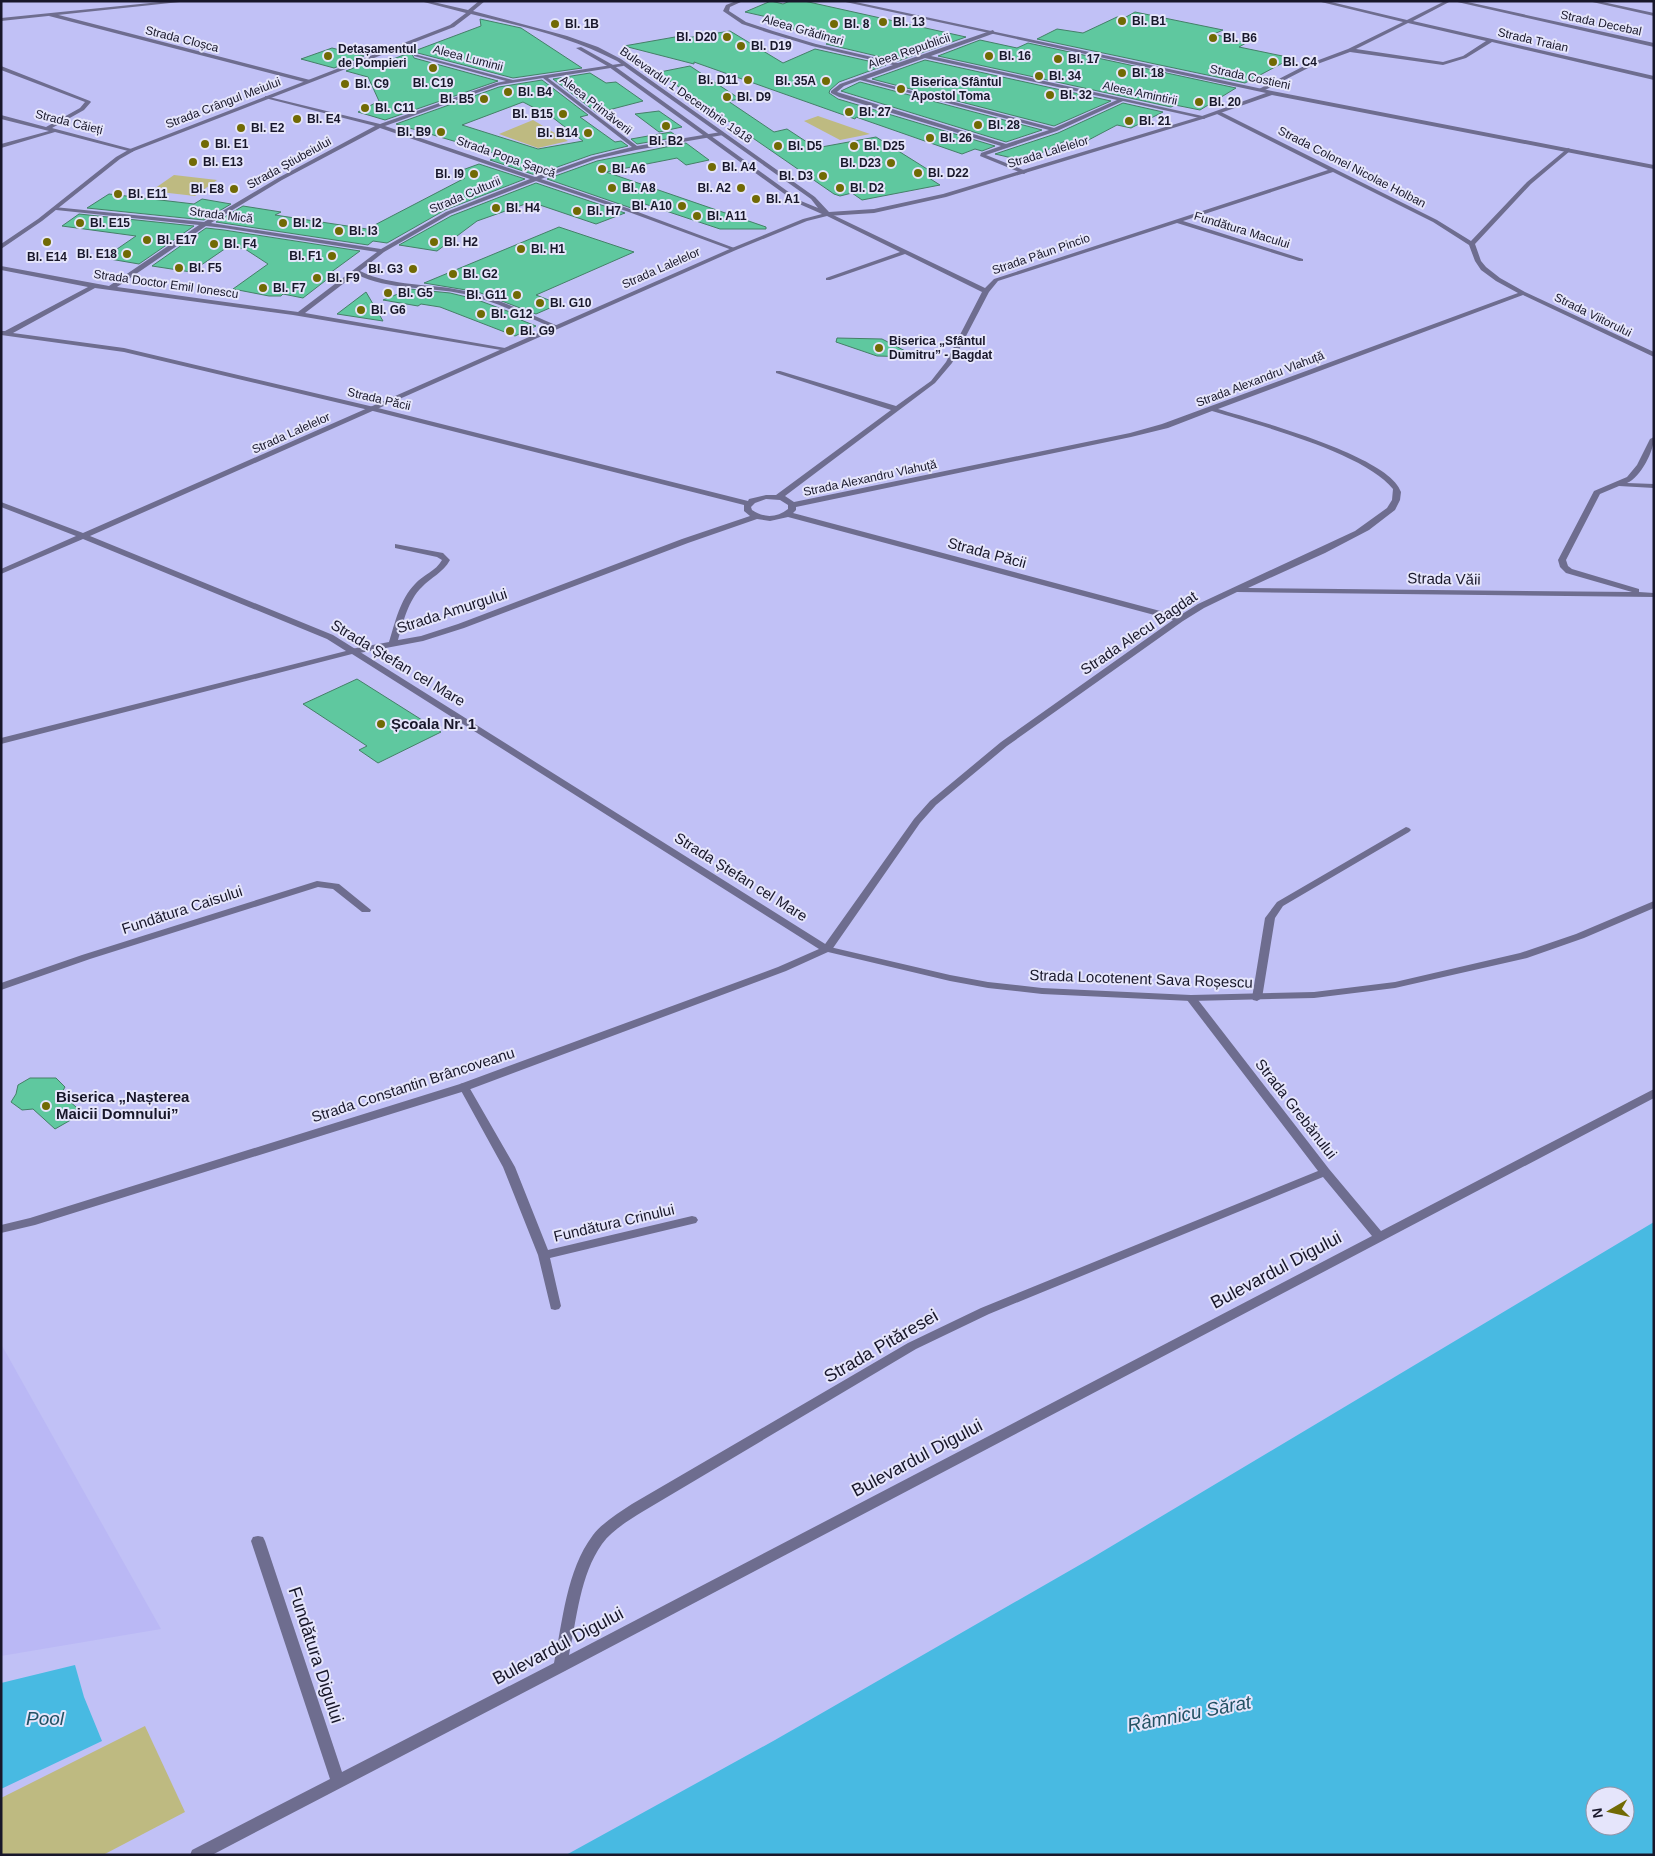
<svg xmlns="http://www.w3.org/2000/svg" width="1655" height="1856" font-family="Arial,sans-serif">
  <style>
    .built { fill: #bab8f5 }
    .green { fill: #beba81 }
    .water { fill: #48bae2; fill-rule: evenodd }
    .building { fill: #5fc89f; stroke: #448067; fill-rule: evenodd }
    .lines { fill: none; stroke-linecap: round; stroke-linejoin: round }
    .minor { fill: #6e6d8f; fill-rule: evenodd }
    .tertiary { fill: #6e6d8f; fill-rule: evenodd }
    .poi-dot { fill: #716a04; stroke: #e5e5fb; stroke-width: 2 }
    .labels { text-anchor: middle; stroke-width: 4; stroke-linejoin: round; paint-order: stroke }
    .far-poi-label { font-size: 12px; font-weight: bold; fill: #18172a; stroke: #e5e5fb; text-anchor: start }
    .far-street-label { font-size: 12px; fill: #18172a; stroke: #e5e5fb }
    .street-label { font-size: 15px; fill: #18172a; stroke: #e5e5fb }
    .poi-label { font-size: 15px; font-weight: bold; fill: #18172a; stroke: #e5e5fb; text-anchor: start }
    .near-street-label { font-size: 18px; fill: #18172a; stroke: #e5e5fb }
    .near-water-label { font-size: 19px; font-style: italic; fill: #225163; stroke: #e5e5fb }
  </style>
  <rect width="100%" height="100%" fill="#c1c1f6"/>
  <path class="built" d="M1,1344L161,1629L1,1656Z"/>
  <g class="green">
    <path d="M818,116L870,134L840,140L804,121Z"/>
    <path d="M533,120L568,141L538,148L499,134Z"/>
    <path d="M174,175L217,180L195,196L151,191Z"/>
    <path d="M145,1726L185,1812L103,1855H1V1798Z"/>
  </g>
  <g class="water">
    <path d="M1654,1222V1855H566L775,1740L1090,1559ZM1595,1796H1625V1826H1595Z"/>
    <path d="M75,1665L84,1697L102,1741L1,1789V1683Z"/>
  </g>
  <g class="building">
    <path d="M771,1L783,4L790,1H804L966,37L898,61L826,44L838,39L771,24L785,21L745,12Z"/>
    <path d="M1135,12L1223,30L1214,34L1246,43L1239,47L1292,58L1245,83L1037,39L1057,29L1083,33L1117,17H1126Z"/>
    <path d="M480,19L521,28L582,68L513,78L414,52L412,54L414,58L498,81L385,120L358,112L379,101L368,77L346,71L376,59L385,62L481,26Z"/>
    <path d="M730,31L783,63L815,49L886,65L839,82L830,90L829,93L838,99L995,146L982,151L975,149L962,154L856,117L855,119L694,62V64L624,46L675,37L680,39Z"/>
    <path d="M980,40L1017,48L1028,43L1236,88L1200,110L1175,105L1171,107L938,56Z"/>
    <path d="M332,48L364,56L334,68L301,59Z"/>
    <path d="M925,60L1111,101L1054,126L872,79Z"/>
    <path d="M690,66L740,99L728,101L774,132L787,129L816,148L876,137L935,174L932,175L936,177L929,178L940,185L862,200L852,193L840,196L834,194L660,74H663L660,72Z"/>
    <path d="M590,73L606,83L616,82L643,101L597,113L553,79Z"/>
    <path d="M542,80L588,115L580,117L615,142L621,141L628,146L591,155L535,175L490,160L501,155L396,124L499,87ZM523,102L552,117L583,141L538,149L462,125Z"/>
    <path d="M860,82L1042,130L1006,142L841,91Z"/>
    <path d="M1123,103L1163,112L1131,128L1117,125L1079,145L1065,141L1025,161L995,154L1058,133Z"/>
    <path d="M659,111L682,127L659,132L635,114Z"/>
    <path d="M671,132L678,137L637,144L631,139Z"/>
    <path d="M686,143L709,160L686,165L677,158L606,172L766,227V229H720L645,204L634,209L547,179L597,161Z"/>
    <path d="M479,164L525,179L445,210L387,243L373,241L368,245L216,222L243,206L281,212L275,215L367,229L465,178L454,173Z"/>
    <path d="M536,183L625,213L596,224L531,202L477,221L437,251L399,245L451,216Z"/>
    <path d="M109,194L194,204L202,199L231,204L204,220L87,208Z"/>
    <path d="M79,214L194,226L139,264L104,258L136,236L62,226Z"/>
    <path d="M559,227L634,252L536,295L559,304L536,314L478,292L424,283Z"/>
    <path d="M206,228L224,230L360,251L330,273L334,274L303,298L283,294L281,296H269L233,289L268,264L245,249L229,246L191,272L152,266Z"/>
    <path d="M410,289L450,293L475,299L526,318L521,320L536,326L515,336L440,307L421,304L418,306L383,300Z"/>
    <path d="M366,292L383,321L337,314Z"/>
    <path d="M837,338L882,339L917,357L877,356L836,342Z"/>
    <path d="M357,679L441,732L378,763L359,750L367,746L303,704Z"/>
    <path d="M30,1078H56L65,1087L61,1094L83,1113L55,1129L33,1109L22,1110L11,1102L16,1094L18,1085Z"/>
  </g>
  <g class="lines">
    <g class="minor">
      <path d="M736,1H743L730,7L729,11L746,22L773,31L816,44L898,63L993,30L995,33L931,56L1207,117L1204,119L1123,101L1057,131L986,155L1026,171L1027,172L1024,174L980,156L981,153L1001,146L839,97L831,93V91L840,84L893,65L812,46L769,33L742,24L723,11L726,5ZM925,58L1117,100L1054,128L866,79ZM860,80L1049,130L1006,144L837,92L844,86Z"/>
      <path d="M1317,1H1327L1407,20L1445,1H1451L1413,21L1654,76V80L1492,42L1466,58L1443,65L1350,52L1312,66L1263,91H1259V89L1308,64L1348,49L1403,22ZM1408,23L1486,41L1463,56L1443,62L1356,49Z"/>
      <path d="M1453,1H1463L1654,43V47Z"/>
      <path d="M1588,1H1598L1654,13V16Z"/>
      <path d="M51,13L310,80L311,81L308,83L49,16Z"/>
      <path d="M414,54L513,80L625,63L626,64L623,66L548,78L637,146L721,132L724,134L723,135L636,150L596,159L541,179L630,209L737,249L732,250L626,211L536,181L450,214L384,252L360,271C392,287 431,283 465,291C498,298 528,313 558,326V328H554C524,316 495,301 464,294C429,286 389,291 356,274L305,313L505,348L508,350L507,351L293,315L95,288L13,333L124,348L374,407L748,501L749,499L766,495H776L891,410L776,373V371H780L896,406L931,381L946,362L982,292L905,254L830,280H826V278L900,252L825,215V213H829L985,288L994,279L1328,170L1217,114L1216,113L1219,111L1437,220L1471,241L1527,182L1568,148L1570,149V151L1531,184L1475,244L1481,261L1486,267L1500,278L1525,292L1654,352V357L1523,295L1218,409C1255,420 1390,456 1401,492L1400,500L1395,510L1369,530L1325,553L1248,588L1632,592L1566,573L1560,567L1558,560L1594,491L1627,477L1637,465L1650,439L1654,437C1654,451 1641,477 1627,483L1654,484V488L1619,486L1600,494L1566,560L1568,566L1572,569L1639,589V592L1654,593V597L1237,592L1204,608L1183,621L1007,746L936,805L920,823L831,951H823L822,949L823,947L914,819L930,801L1001,742L1173,620L788,517L770,521L757,519L688,543L464,628L423,641L354,654L350,651L351,649L389,642C395,623 400,599 415,584C423,575 436,571 442,560L437,557L395,548V544L443,553L450,560C443,573 431,577 422,587C408,600 403,623 398,640L421,636L458,624L682,539L750,516L744,511V505L373,411L124,352L1,335V331H5L88,287L1,270V266L109,286L199,225L56,210L54,209V207L204,222L278,178L375,126L265,98V96L380,124L496,83L506,81L414,56ZM543,78L632,147L592,157L535,177L385,126L499,85ZM380,128L530,179L446,212L381,249L211,223L282,180ZM1333,172L1433,222L1469,245L1475,261L1481,270L1496,281L1518,293L1162,424L1130,433L794,502L785,496L935,383L952,363L989,292L998,281L1177,223L1299,261H1303V259L1183,221ZM206,226L224,228L377,252L298,312L117,287ZM1212,411C1258,425 1365,453 1393,489L1392,500L1387,508L1355,531L1198,604L1179,616L793,513L796,510V507L1131,437L1168,428ZM766,499L780,500L788,505V509C777,518 763,518 752,510L751,507L755,503Z"/>
      <path d="M1,66L90,101L91,102L84,110L52,128L135,150L132,152L55,132L1,148V144L49,131L1,119V115L46,127L80,108L85,102L1,70Z"/>
      <path d="M1406,827L1409,828L1411,830L1409,832L1283,906L1275,918L1262,998L1257,1001L1253,1000L1252,998L1265,918L1277,902Z"/>
      <path d="M317,881L339,884L371,910L370,912H362L333,889L318,887L90,959L1,990V983L82,955Z"/>
      <path d="M1191,995L1195,996L1329,1169L1381,1231L1654,1089V1098L565,1671L212,1855H190L192,1850L330,1779L251,1541L253,1537L258,1536L263,1537L265,1541L342,1772L554,1663C563,1621 566,1571 593,1535C603,1522 619,1513 632,1504L908,1343L981,1308L1318,1171L1187,1000L1186,998ZM1323,1177L1372,1236L569,1655C577,1618 580,1575 602,1544C612,1530 628,1521 642,1512L916,1349L989,1314Z"/>
      <path d="M464,1083L468,1084L469,1087L515,1167L548,1250L692,1216L696,1217L698,1220L696,1223L550,1258L561,1306L559,1309L555,1310L551,1309L538,1255L503,1167L459,1087L460,1084Z"/>
    </g>
    <g class="tertiary">
      <path d="M170,1H189L1,21V18Z"/>
      <path d="M420,1H429L468,10L479,1H485L473,11L567,36L598,47L621,59L815,197L829,212L874,209L943,194L1202,116L1266,93L841,1H851L1272,91L1654,165V169L1272,95L1206,118L946,197L874,213L827,216L807,221L736,250L90,536L333,635L830,947L950,975L988,982L1042,988L1191,995L1314,992L1395,982L1520,953L1576,934L1654,901V908L1584,938L1527,958L1395,988L1314,998L1191,1001L1042,994L988,988L950,981L828,952L786,971L468,1090L35,1225L1,1233V1225L30,1218L460,1084L778,967L819,949L352,654L1,744V738L346,651L327,639L83,539L1,574V569L76,536L1,507V502L83,533L732,248L803,219L822,214L797,203L609,67L576,48L581,47L613,65L801,201L818,208L811,199L617,61C571,37 521,26 471,14L454,27L134,151L120,159L42,221L1,249V244L38,219L116,157L130,149L450,25L466,13Z"/>
    </g>
  </g>
  <g class="poi-dot">
    <circle cx="1122" cy="21" r="5"/>
    <circle cx="883" cy="22" r="5"/>
    <circle cx="555" cy="24" r="5"/>
    <circle cx="834" cy="24" r="5"/>
    <circle cx="727" cy="37" r="5"/>
    <circle cx="1213" cy="38" r="5"/>
    <circle cx="741" cy="46" r="5"/>
    <circle cx="328" cy="56" r="5"/>
    <circle cx="989" cy="56" r="5"/>
    <circle cx="1058" cy="59" r="5"/>
    <circle cx="1273" cy="62" r="5"/>
    <circle cx="433" cy="68" r="5"/>
    <circle cx="1122" cy="73" r="5"/>
    <circle cx="1039" cy="76" r="5"/>
    <circle cx="748" cy="80" r="5"/>
    <circle cx="826" cy="81" r="5"/>
    <circle cx="345" cy="84" r="5"/>
    <circle cx="901" cy="89" r="5"/>
    <circle cx="508" cy="92" r="5"/>
    <circle cx="1050" cy="95" r="5"/>
    <circle cx="727" cy="97" r="5"/>
    <circle cx="484" cy="99" r="5"/>
    <circle cx="1199" cy="102" r="5"/>
    <circle cx="365" cy="108" r="5"/>
    <circle cx="849" cy="112" r="5"/>
    <circle cx="563" cy="114" r="5"/>
    <circle cx="297" cy="119" r="5"/>
    <circle cx="1129" cy="121" r="5"/>
    <circle cx="978" cy="125" r="5"/>
    <circle cx="666" cy="126" r="5"/>
    <circle cx="241" cy="128" r="5"/>
    <circle cx="441" cy="132" r="5"/>
    <circle cx="588" cy="133" r="5"/>
    <circle cx="930" cy="138" r="5"/>
    <circle cx="205" cy="144" r="5"/>
    <circle cx="778" cy="146" r="5"/>
    <circle cx="854" cy="146" r="5"/>
    <circle cx="193" cy="162" r="5"/>
    <circle cx="891" cy="163" r="5"/>
    <circle cx="712" cy="167" r="5"/>
    <circle cx="602" cy="169" r="5"/>
    <circle cx="918" cy="173" r="5"/>
    <circle cx="474" cy="174" r="5"/>
    <circle cx="823" cy="176" r="5"/>
    <circle cx="612" cy="188" r="5"/>
    <circle cx="741" cy="188" r="5"/>
    <circle cx="840" cy="188" r="5"/>
    <circle cx="234" cy="189" r="5"/>
    <circle cx="118" cy="194" r="5"/>
    <circle cx="756" cy="199" r="5"/>
    <circle cx="682" cy="206" r="5"/>
    <circle cx="496" cy="208" r="5"/>
    <circle cx="577" cy="211" r="5"/>
    <circle cx="697" cy="216" r="5"/>
    <circle cx="80" cy="223" r="5"/>
    <circle cx="283" cy="223" r="5"/>
    <circle cx="339" cy="231" r="5"/>
    <circle cx="147" cy="240" r="5"/>
    <circle cx="47" cy="242" r="5"/>
    <circle cx="434" cy="242" r="5"/>
    <circle cx="214" cy="244" r="5"/>
    <circle cx="521" cy="249" r="5"/>
    <circle cx="127" cy="254" r="5"/>
    <circle cx="332" cy="256" r="5"/>
    <circle cx="179" cy="268" r="5"/>
    <circle cx="413" cy="269" r="5"/>
    <circle cx="453" cy="274" r="5"/>
    <circle cx="317" cy="278" r="5"/>
    <circle cx="263" cy="288" r="5"/>
    <circle cx="388" cy="293" r="5"/>
    <circle cx="517" cy="295" r="5"/>
    <circle cx="540" cy="303" r="5"/>
    <circle cx="361" cy="310" r="5"/>
    <circle cx="481" cy="314" r="5"/>
    <circle cx="510" cy="331" r="5"/>
    <circle cx="879" cy="348" r="5"/>
    <circle cx="381" cy="724" r="5"/>
    <circle cx="46" cy="1106" r="5"/>
  </g>
  <g class="labels">
    <g class="far-poi-label">
      <text x="1132" y="25">Bl. B1</text>
      <text x="893" y="26">Bl. 13</text>
      <text x="565" y="28">Bl. 1B</text>
      <text x="844" y="28">Bl. 8</text>
      <text x="717" y="41" text-anchor="end">Bl. D20</text>
      <text x="1223" y="42">Bl. B6</text>
      <text x="751" y="50">Bl. D19</text>
      <text x="338" y="53">Detașamentul<tspan x="338" dy="14">de Pompieri</tspan></text>
      <text x="999" y="60">Bl. 16</text>
      <text x="1068" y="63">Bl. 17</text>
      <text x="1283" y="66">Bl. C4</text>
      <text x="1132" y="77">Bl. 18</text>
      <text x="1049" y="80">Bl. 34</text>
      <text x="738" y="84" text-anchor="end">Bl. D11</text>
      <text x="816" y="85" text-anchor="end">Bl. 35A</text>
      <text x="911" y="86">Biserica Sfântul<tspan x="911" dy="14">Apostol Toma</tspan></text>
      <text x="433" y="87" text-anchor="middle">Bl. C19</text>
      <text x="355" y="88">Bl. C9</text>
      <text x="518" y="96">Bl. B4</text>
      <text x="1060" y="99">Bl. 32</text>
      <text x="737" y="101">Bl. D9</text>
      <text x="474" y="103" text-anchor="end">Bl. B5</text>
      <text x="1209" y="106">Bl. 20</text>
      <text x="375" y="112">Bl. C11</text>
      <text x="859" y="116">Bl. 27</text>
      <text x="553" y="118" text-anchor="end">Bl. B15</text>
      <text x="307" y="123">Bl. E4</text>
      <text x="1139" y="125">Bl. 21</text>
      <text x="988" y="129">Bl. 28</text>
      <text x="251" y="132">Bl. E2</text>
      <text x="431" y="136" text-anchor="end">Bl. B9</text>
      <text x="578" y="137" text-anchor="end">Bl. B14</text>
      <text x="940" y="142">Bl. 26</text>
      <text x="666" y="145" text-anchor="middle">Bl. B2</text>
      <text x="215" y="148">Bl. E1</text>
      <text x="788" y="150">Bl. D5</text>
      <text x="864" y="150">Bl. D25</text>
      <text x="203" y="166">Bl. E13</text>
      <text x="881" y="167" text-anchor="end">Bl. D23</text>
      <text x="722" y="171">Bl. A4</text>
      <text x="612" y="173">Bl. A6</text>
      <text x="928" y="177">Bl. D22</text>
      <text x="464" y="178" text-anchor="end">Bl. I9</text>
      <text x="813" y="180" text-anchor="end">Bl. D3</text>
      <text x="622" y="192">Bl. A8</text>
      <text x="731" y="192" text-anchor="end">Bl. A2</text>
      <text x="850" y="192">Bl. D2</text>
      <text x="224" y="193" text-anchor="end">Bl. E8</text>
      <text x="128" y="198">Bl. E11</text>
      <text x="766" y="203">Bl. A1</text>
      <text x="672" y="210" text-anchor="end">Bl. A10</text>
      <text x="506" y="212">Bl. H4</text>
      <text x="587" y="215">Bl. H7</text>
      <text x="707" y="220">Bl. A11</text>
      <text x="90" y="227">Bl. E15</text>
      <text x="293" y="227">Bl. I2</text>
      <text x="349" y="235">Bl. I3</text>
      <text x="157" y="244">Bl. E17</text>
      <text x="444" y="246">Bl. H2</text>
      <text x="224" y="248">Bl. F4</text>
      <text x="531" y="253">Bl. H1</text>
      <text x="117" y="258" text-anchor="end">Bl. E18</text>
      <text x="322" y="260" text-anchor="end">Bl. F1</text>
      <text x="47" y="261" text-anchor="middle">Bl. E14</text>
      <text x="189" y="272">Bl. F5</text>
      <text x="403" y="273" text-anchor="end">Bl. G3</text>
      <text x="463" y="278">Bl. G2</text>
      <text x="327" y="282">Bl. F9</text>
      <text x="273" y="292">Bl. F7</text>
      <text x="398" y="297">Bl. G5</text>
      <text x="507" y="299" text-anchor="end">Bl. G11</text>
      <text x="550" y="307">Bl. G10</text>
      <text x="371" y="314">Bl. G6</text>
      <text x="491" y="318">Bl. G12</text>
      <text x="520" y="335">Bl. G9</text>
      <text x="889" y="345">Biserica „Sfântul<tspan x="889" dy="14">Dumitru” - Bagdat</tspan></text>
    </g>
    <g class="far-street-label">
      <text transform="translate(1601 23) rotate(12)" y="4">Strada Decebal</text>
      <text transform="translate(803 30) rotate(16)" y="4">Aleea Grădinari</text>
      <text transform="translate(182 39) rotate(14)" y="4">Strada Cloșca</text>
      <text transform="translate(1533 40) rotate(13)" y="4">Strada Traian</text>
      <text transform="translate(909 51) rotate(-19)" y="4">Aleea Republicii</text>
      <text transform="translate(468 58) rotate(15)" y="4">Aleea Luminii</text>
      <text transform="translate(1250 77) rotate(12)" y="4">Strada Costieni</text>
      <text transform="translate(1140 93) rotate(12)" y="4">Aleea Amintirii</text>
      <text transform="translate(686 95) rotate(35)" y="4">Bulevardul 1 Decembrie 1918</text>
      <text transform="translate(223 103) rotate(-21)" y="4">Strada Crângul Meiului</text>
      <text transform="translate(596 105) rotate(38)" y="4">Aleea Primăverii</text>
      <text transform="translate(69 122) rotate(14)" y="4">Strada Căieți</text>
      <text transform="translate(1048 152) rotate(-17)" y="4">Strada Lalelelor</text>
      <text transform="translate(506 157) rotate(19)" y="4">Strada Popa Șapcă</text>
      <text transform="translate(289 163) rotate(-29)" y="4">Strada Știubeiului</text>
      <text transform="translate(1352 167) rotate(27)" y="4">Strada Colonel Nicolae Holban</text>
      <text transform="translate(465 195) rotate(-23)" y="4">Strada Culturii</text>
      <text transform="translate(221 215) rotate(7)" y="4">Strada Mică</text>
      <text transform="translate(1242 230) rotate(17)" y="4">Fundătura Macului</text>
      <text transform="translate(1041 254) rotate(-19)" y="4">Strada Păun Pincio</text>
      <text transform="translate(661 268) rotate(-24)" y="4">Strada Lalelelor</text>
      <text transform="translate(166 284) rotate(8)" y="4">Strada Doctor Emil Ionescu</text>
      <text transform="translate(1593 315) rotate(26)" y="4">Strada Viitorului</text>
      <text transform="translate(1260 379) rotate(-21)" y="4">Strada Alexandru Vlahuță</text>
      <text transform="translate(379 399) rotate(13)" y="4">Strada Păcii</text>
      <text transform="translate(291 433) rotate(-24)" y="4">Strada Lalelelor</text>
      <text transform="translate(870 478) rotate(-12)" y="4">Strada Alexandru Vlahuță</text>
    </g>
    <g class="street-label">
      <text transform="translate(987 553) rotate(15)" y="5">Strada Păcii</text>
      <text transform="translate(1444 579) rotate(1)" y="5">Strada Văii</text>
      <text transform="translate(452 611) rotate(-18)" y="5">Strada Amurgului</text>
      <text transform="translate(1139 633) rotate(-34)" y="5">Strada Alecu Bagdat</text>
      <text transform="translate(398 663) rotate(31)" y="5">Strada Ștefan cel Mare</text>
      <text transform="translate(741 877) rotate(32)" y="5">Strada Ștefan cel Mare</text>
      <text transform="translate(182 910) rotate(-18)" y="5">Fundătura Caisului</text>
      <text transform="translate(1141 979) rotate(2)" y="5">Strada Locotenent Sava Roșescu</text>
      <text transform="translate(413 1085) rotate(-18)" y="5">Strada Constantin Brâncoveanu</text>
      <text transform="translate(1296 1109) rotate(52)" y="5">Strada Grebănului</text>
      <text transform="translate(614 1223) rotate(-13)" y="5">Fundătura Crinului</text>
    </g>
    <g class="poi-label">
      <text x="391" y="729">Școala Nr. 1</text>
      <text x="56" y="1102">Biserica „Nașterea<tspan x="56" dy="17">Maicii Domnului”</tspan></text>
    </g>
    <g class="near-street-label">
      <text transform="translate(1276 1270) rotate(-28)" y="6">Bulevardul Digului</text>
      <text transform="translate(881 1346) rotate(-30)" y="6">Strada Pităresei</text>
      <text transform="translate(917 1458) rotate(-28)" y="6">Bulevardul Digului</text>
      <text transform="translate(558 1646) rotate(-28)" y="6">Bulevardul Digului</text>
      <text transform="translate(316 1655) rotate(72)" y="6">Fundătura Digului</text>
    </g>
    <g class="near-water-label">
      <text transform="translate(1189 1713) rotate(-11)" y="7">Râmnicu Sărat</text>
      <text x="45" y="1725">Pool</text>
    </g>
  </g>
  <rect width="1655" height="1856" fill="none" stroke="#18172a" stroke-width="5"/>
  <g transform="translate(1610 1811) rotate(261)"><circle r="24" fill="#e5e5fb" stroke="#9393a7"/>
  <path d="M0-4L9 19L0 12L-9 19Z" fill="#716a04"/>
  <text y="-8" font-size="14" font-weight="bold" text-anchor="middle" fill="#18172a">N</text>
  </g>
</svg>
